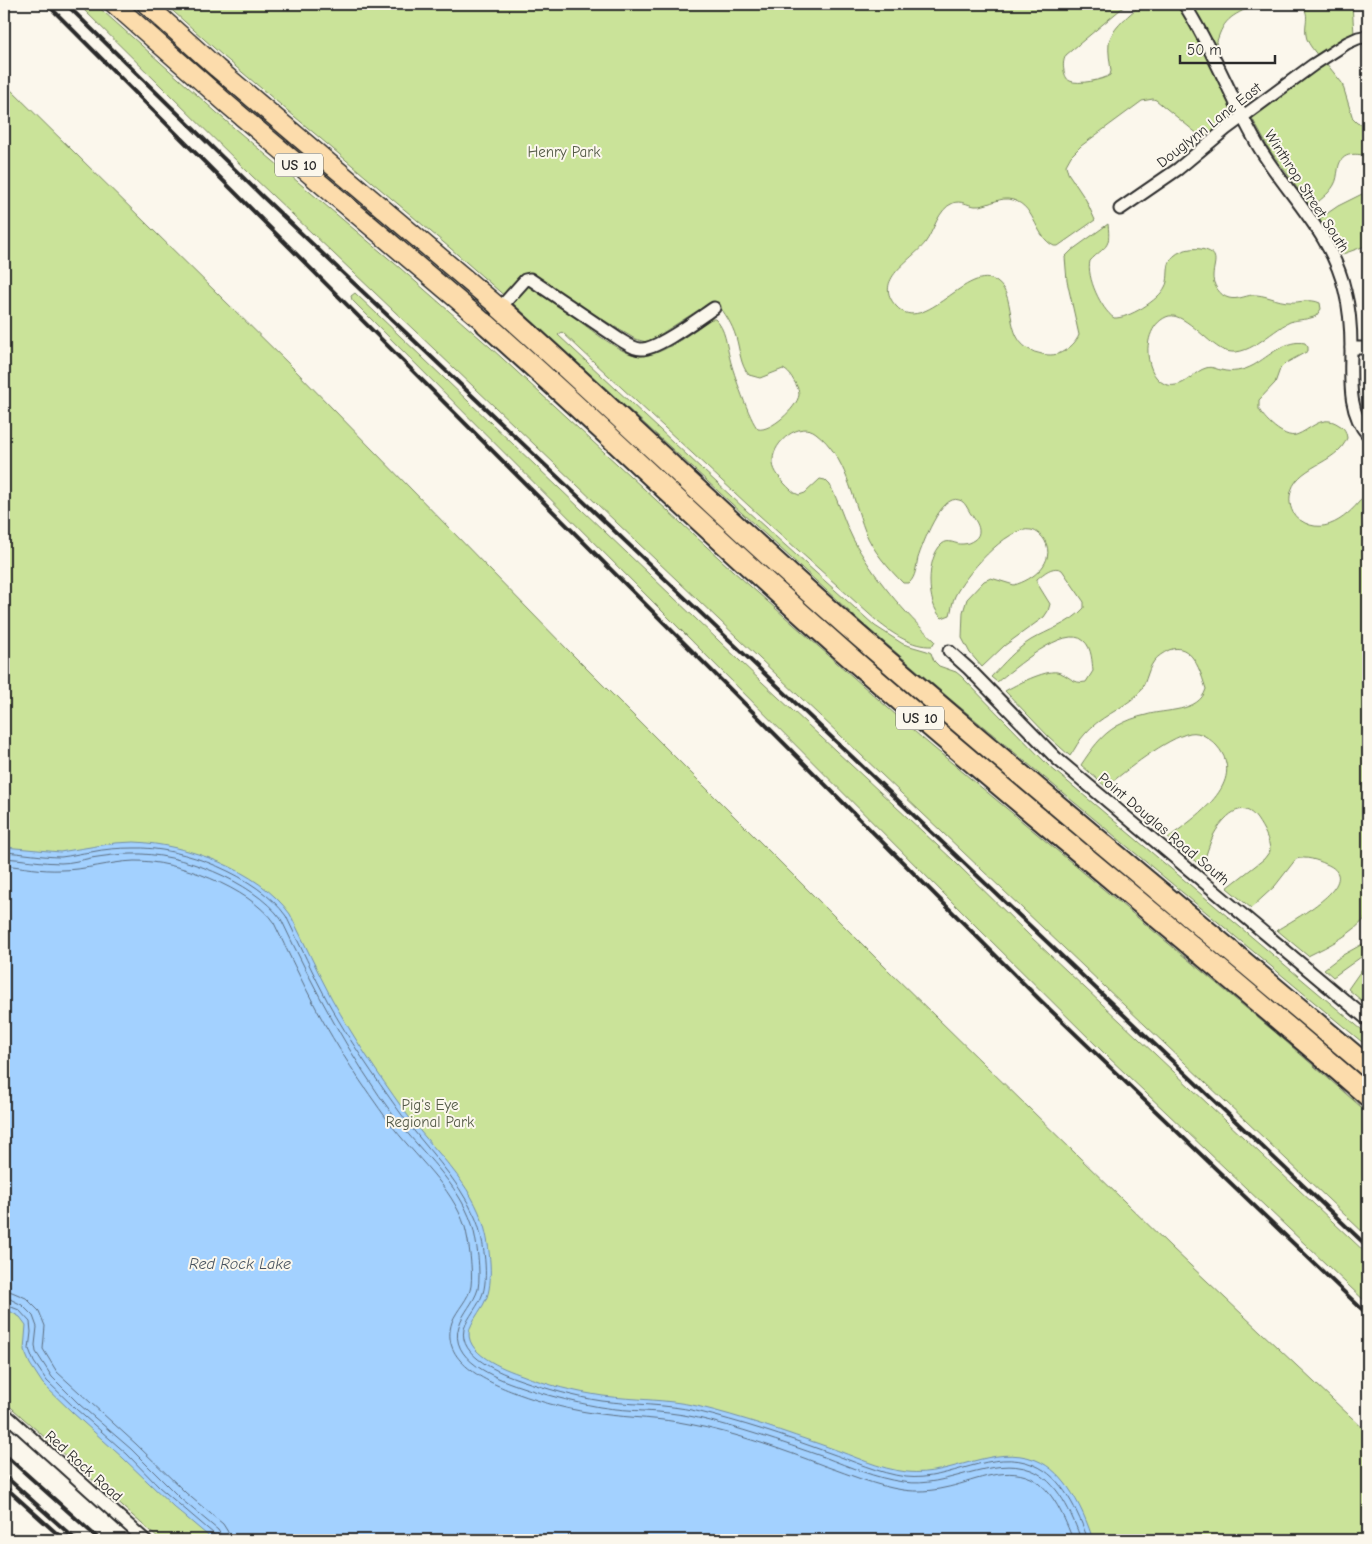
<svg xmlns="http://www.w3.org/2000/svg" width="1372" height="1544" font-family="'Comic Neue',sans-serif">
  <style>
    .green { fill: #cae399; stroke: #7a8762; fill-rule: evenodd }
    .water { fill: #a3d1ff; stroke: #738faa }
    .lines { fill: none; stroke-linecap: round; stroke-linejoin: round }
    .shore { stroke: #5b6d80; stroke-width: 1 }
    .minor-casing { stroke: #2b2b2b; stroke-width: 15 }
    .trunk-casing { stroke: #2b2b2b; stroke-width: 21 }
    .motorway-casing { stroke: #2b2b2b; stroke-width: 24 }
    .minor { stroke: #fbf7ec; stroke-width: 11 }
    .trunk { stroke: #fcdcac; stroke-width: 18 }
    .motorway { stroke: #fcdcac; stroke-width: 20 }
    .rail { stroke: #2b2b2b; stroke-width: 4 }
    .labels { text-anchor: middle; stroke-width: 4; stroke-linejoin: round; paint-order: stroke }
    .shield { fill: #fbf7ec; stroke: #696865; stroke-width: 1 }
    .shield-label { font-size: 14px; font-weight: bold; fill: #2b2b2b }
    .street-label { font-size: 15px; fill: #2b2b2b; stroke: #fbf7ec }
    .park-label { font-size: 15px; fill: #535946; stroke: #fbf7ec }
    .water-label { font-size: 16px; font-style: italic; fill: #495460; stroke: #fbf7ec }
  </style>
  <rect width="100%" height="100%" fill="#fbf7ec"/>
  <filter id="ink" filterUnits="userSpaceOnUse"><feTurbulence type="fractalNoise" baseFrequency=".02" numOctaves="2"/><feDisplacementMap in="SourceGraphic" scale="10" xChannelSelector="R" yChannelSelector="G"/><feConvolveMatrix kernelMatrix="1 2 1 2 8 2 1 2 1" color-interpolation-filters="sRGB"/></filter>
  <g filter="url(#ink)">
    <g class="green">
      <path d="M78,4H95L234,128L400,268L490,347L732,570L922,738L1276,1033L1368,1113V1237L252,176Z"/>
      <path d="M165,4H1127L1066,55C1063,61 1063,65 1064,71C1065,75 1066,79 1070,81C1078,85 1103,80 1110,75L1111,71C1110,62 1108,52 1109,43C1110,30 1132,12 1142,4H1178L1198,37L1235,112V116L1205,140L1156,100L1153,99L1142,101L1081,146L1071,156L1066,165L1068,173L1086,200L1095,220L1058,246H1054C1033,236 1036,202 1008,199C997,198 986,207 975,206C967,205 961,200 953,203C938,209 934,231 925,243C911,261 872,280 896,306C924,338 968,261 997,282C1020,298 999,346 1042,354C1050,356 1058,355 1064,351C1071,347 1076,342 1079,335L1067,281L1065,257L1072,250L1108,224C1111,250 1105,245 1090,261C1086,277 1101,309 1114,318C1128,319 1159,300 1165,287C1169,280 1167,272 1169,264C1172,252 1189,247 1201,249C1221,253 1214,262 1213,275C1212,284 1220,296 1229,298C1237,300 1245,296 1252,295C1265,294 1277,302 1290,302C1300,303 1310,298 1320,303L1321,309L1316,316C1308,320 1299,319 1290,322C1270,331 1247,360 1223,350C1207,343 1182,309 1166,317C1136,331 1146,391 1176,385C1188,383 1195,371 1206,368C1212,366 1215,369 1221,370C1232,373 1243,371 1254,365C1269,356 1286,339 1305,343L1308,347V351L1286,363L1280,369L1275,383L1259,400V409C1263,418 1284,439 1296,435C1311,430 1322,413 1339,425C1345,428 1346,432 1347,438C1337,465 1294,465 1290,496C1289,505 1292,515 1300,520C1327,539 1354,511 1368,490V915C1353,934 1330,945 1308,956L1277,930C1291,921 1368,881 1326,864C1317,860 1306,856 1296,859L1275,886L1251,908L1227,888L1264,859L1270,851C1270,840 1263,828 1257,819C1242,797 1223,818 1214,834C1209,844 1206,856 1202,867L1168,838C1194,818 1249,783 1217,746C1210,739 1201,731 1190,733C1167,738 1125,771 1106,787L1081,765C1091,750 1101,735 1117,726C1126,721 1136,717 1146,715C1165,709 1199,713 1206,689C1201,673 1192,641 1169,650C1163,653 1158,656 1154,661C1146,672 1147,685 1137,695C1121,710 1099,717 1085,734C1079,740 1075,749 1070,756L1049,737L1005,691C1015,685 1045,670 1057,672C1068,674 1073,685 1086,682L1093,671C1092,662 1092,648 1084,641C1065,623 1013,670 997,682L991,677C1004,663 1015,650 1031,640C1048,630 1071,623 1084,608V602L1062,570C1053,565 1044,573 1037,579V583L1050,604L1048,611L1044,617L1004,646L982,667L970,653L962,638L963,612L967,599L984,581L991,578L1014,585C1033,580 1056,562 1045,541C1042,536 1037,531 1031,530C1007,525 964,577 955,596C952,602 952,609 950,615L942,618C926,605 926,557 942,544C949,538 955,545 963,544C967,544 971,542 974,540C984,533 977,522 971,514C968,510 965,501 959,500C941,493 922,546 918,558C916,566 916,577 909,583H903C889,569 872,550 865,531C852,497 846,456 816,433C800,420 773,442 773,460C772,469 779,477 784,483C789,488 793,493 799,495L805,493L820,479L825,480L830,485C839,502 844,522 853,539C872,575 905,614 935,641L932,646C912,647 893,634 878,622L749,506L580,349L562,332L558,335L746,510L875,626L903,644L927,651L931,653L934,661L939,666L956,672L961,676L1049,766L1368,1035V1047L949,698L863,624L516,306L450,248L223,56ZM711,302H716C725,313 732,324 736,337C740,350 740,365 749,375L760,378L783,369C789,372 791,376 794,381C797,386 799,390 799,395C797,408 770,432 758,429C750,421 733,372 730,359C726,345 726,329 715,319H711C692,331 658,361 635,355C619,352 593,331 579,321L592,313L635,339L646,342L653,339Z"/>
      <path d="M1191,4H1256C1230,17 1223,18 1215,48Z"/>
      <path d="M1301,4H1352L1354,34L1340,40L1318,56C1313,49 1307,43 1306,35C1304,21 1311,16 1301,4Z"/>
      <path d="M1326,63L1342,83L1353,119L1357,123L1368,127V156C1354,153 1340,152 1338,170C1337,175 1337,180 1334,185C1329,194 1319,201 1311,207L1269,149L1252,118L1257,113L1270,103Z"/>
      <path d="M4,83L294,369L568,650L888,970L1172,1248L1368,1433V1540H160L4,1401Z"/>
      <path d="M1368,189V245L1340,255L1319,219L1338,206L1364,193Z"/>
      <path d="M355,293L763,683L952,859L1032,938L1368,1255V1304L1106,1055L979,929L352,300L351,296Z"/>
      <path d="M1368,941V952L1333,977L1324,969L1341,956Z"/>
      <path d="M1368,966V1006L1348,989L1362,969Z"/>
    </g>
    <path class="water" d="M134,842C186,844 259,870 290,914C304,942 317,971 332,999C353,1037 378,1074 403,1109C429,1146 467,1177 482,1220C489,1239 494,1278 487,1297C483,1308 474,1317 470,1328C462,1353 504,1369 522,1375C547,1385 576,1392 603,1396C634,1400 666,1399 697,1406C742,1417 785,1432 828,1447C854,1456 879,1469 907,1472C951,1477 993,1443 1036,1460C1066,1472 1084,1511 1093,1540H213L174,1507L123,1458L73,1413L43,1384L30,1364L24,1350L26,1325L20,1317L4,1308V847L60,852L115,843Z"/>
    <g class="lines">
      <g class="shore">
        <path d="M4,852C21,853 44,857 61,857C71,856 81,853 91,852C105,849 119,848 133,848C182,846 258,876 286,916C300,945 313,974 328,1002C349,1040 374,1076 399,1111C424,1147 457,1176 475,1217C483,1234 489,1274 483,1293C479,1306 468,1316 464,1329C458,1357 501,1373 521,1380C547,1389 575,1397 602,1401C633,1405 666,1404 696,1411C741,1422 784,1436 827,1452C853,1461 878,1473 906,1477C949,1482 992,1447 1034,1465C1062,1476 1079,1513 1088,1540"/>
        <path d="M4,858C22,859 42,863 61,863C71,863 81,860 91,858C104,856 118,854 132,854C179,852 253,881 281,919C314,989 350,1057 396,1119C422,1153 458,1183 472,1224C477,1240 481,1273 478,1289C474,1303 463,1312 459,1326C448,1359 495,1378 519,1386C545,1395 573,1402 600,1407C631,1412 663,1410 694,1417C738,1427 781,1442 824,1457C850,1467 875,1478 903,1482C946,1489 991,1455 1031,1470C1057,1480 1073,1515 1081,1540"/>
        <path d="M4,865C23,867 42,871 61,870C86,870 109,862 134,861C176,860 250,888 274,923C288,952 301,980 316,1008C337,1048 363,1086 389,1122C414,1156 452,1186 465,1227C469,1242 473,1270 471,1286C469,1299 457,1309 452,1322C439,1361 487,1382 516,1393C543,1403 573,1411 601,1414C631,1418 660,1418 689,1424C736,1433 781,1449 825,1466C851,1475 876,1486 903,1490C917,1492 931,1491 944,1488C971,1483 1003,1465 1031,1478C1053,1489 1065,1519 1073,1540"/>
        <path d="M4,1290L12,1292L26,1298L39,1311L45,1326L43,1349L57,1372L136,1444L186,1493L223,1524L228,1532L229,1540"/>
        <path d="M4,1298L10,1299L22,1305L33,1316L37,1327L35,1345L36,1352L52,1377L80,1405L131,1449L181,1499L218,1530L221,1535L222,1540"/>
        <path d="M4,1304L19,1310L30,1322L31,1332L29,1349L34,1362L47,1381L76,1409L127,1454L159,1487L214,1534L215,1540"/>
      </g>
      <defs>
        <g id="minor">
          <path d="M1184,4C1214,50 1232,102 1260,149C1289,196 1333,236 1345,291C1350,310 1351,329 1351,348C1351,379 1347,411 1368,435"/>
          <path d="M1120,209L1178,169L1226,129L1313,65L1347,43L1358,38L1368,36"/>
          <path d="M500,308L525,280L530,279L619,339C626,343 633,349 641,349C657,350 699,318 714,308"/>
          <path d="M1351,348H1368"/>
          <path d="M949,651L969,669L1056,758L1368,1020"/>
          <path d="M4,1413L145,1540"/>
        </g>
        <g id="trunk">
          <path d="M114,4L227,104L486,324"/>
          <path d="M146,4L217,68L500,308"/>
        </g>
        <g id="motorway">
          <path d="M500,308C617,412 728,522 846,625C1018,775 1194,919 1368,1067"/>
          <path d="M486,324C609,433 727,550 851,658C1021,807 1198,948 1368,1096"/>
        </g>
      </defs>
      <use href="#minor" class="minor-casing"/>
      <use href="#trunk" class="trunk-casing"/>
      <use href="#motorway" class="motorway-casing"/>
      <use href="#minor" class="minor"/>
      <use href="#trunk" class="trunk"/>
      <use href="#motorway" class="motorway"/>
      <g class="rail">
        <path d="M47,4L1040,1000L1368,1315"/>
        <path d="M66,4L262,196L1368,1247"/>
        <path d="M4,1454L100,1540"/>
        <path d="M4,1475L76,1540"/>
        <path d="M4,1486L64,1540"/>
      </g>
    </g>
  </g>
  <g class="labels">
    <g class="shield">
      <rect x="275" y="153.5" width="48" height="23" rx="4"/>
      <rect x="896" y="706.5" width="48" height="23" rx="4"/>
    </g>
    <g class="shield-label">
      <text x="299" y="170">US 10</text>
      <text x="920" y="723">US 10</text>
    </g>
    <g class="street-label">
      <text transform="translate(1209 125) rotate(-38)" y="5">Douglynn Lane East</text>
      <text transform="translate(1307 191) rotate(57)" y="5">Winthrop Street South</text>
      <text transform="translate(1164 829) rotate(40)" y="5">Point Douglas Road South</text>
      <text transform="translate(84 1466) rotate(42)" y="5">Red Rock Road</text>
    </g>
    <g class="park-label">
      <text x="564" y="157">Henry Park</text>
      <text x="430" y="1110">Pig's Eye<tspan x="430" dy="17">Regional Park</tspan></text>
    </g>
    <g class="water-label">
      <text x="240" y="1269">Red Rock Lake</text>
    </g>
  </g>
  <rect width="1372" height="1544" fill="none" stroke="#fbf7ec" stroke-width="20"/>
  <rect x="10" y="10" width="1352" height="1524" fill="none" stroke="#2b2b2b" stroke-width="2" filter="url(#ink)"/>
  <path d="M1180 55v8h95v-8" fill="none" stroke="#2b2b2b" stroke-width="2.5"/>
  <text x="1187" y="55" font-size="15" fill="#2b2b2b" stroke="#fbf7ec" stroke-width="4" paint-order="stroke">50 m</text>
</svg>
